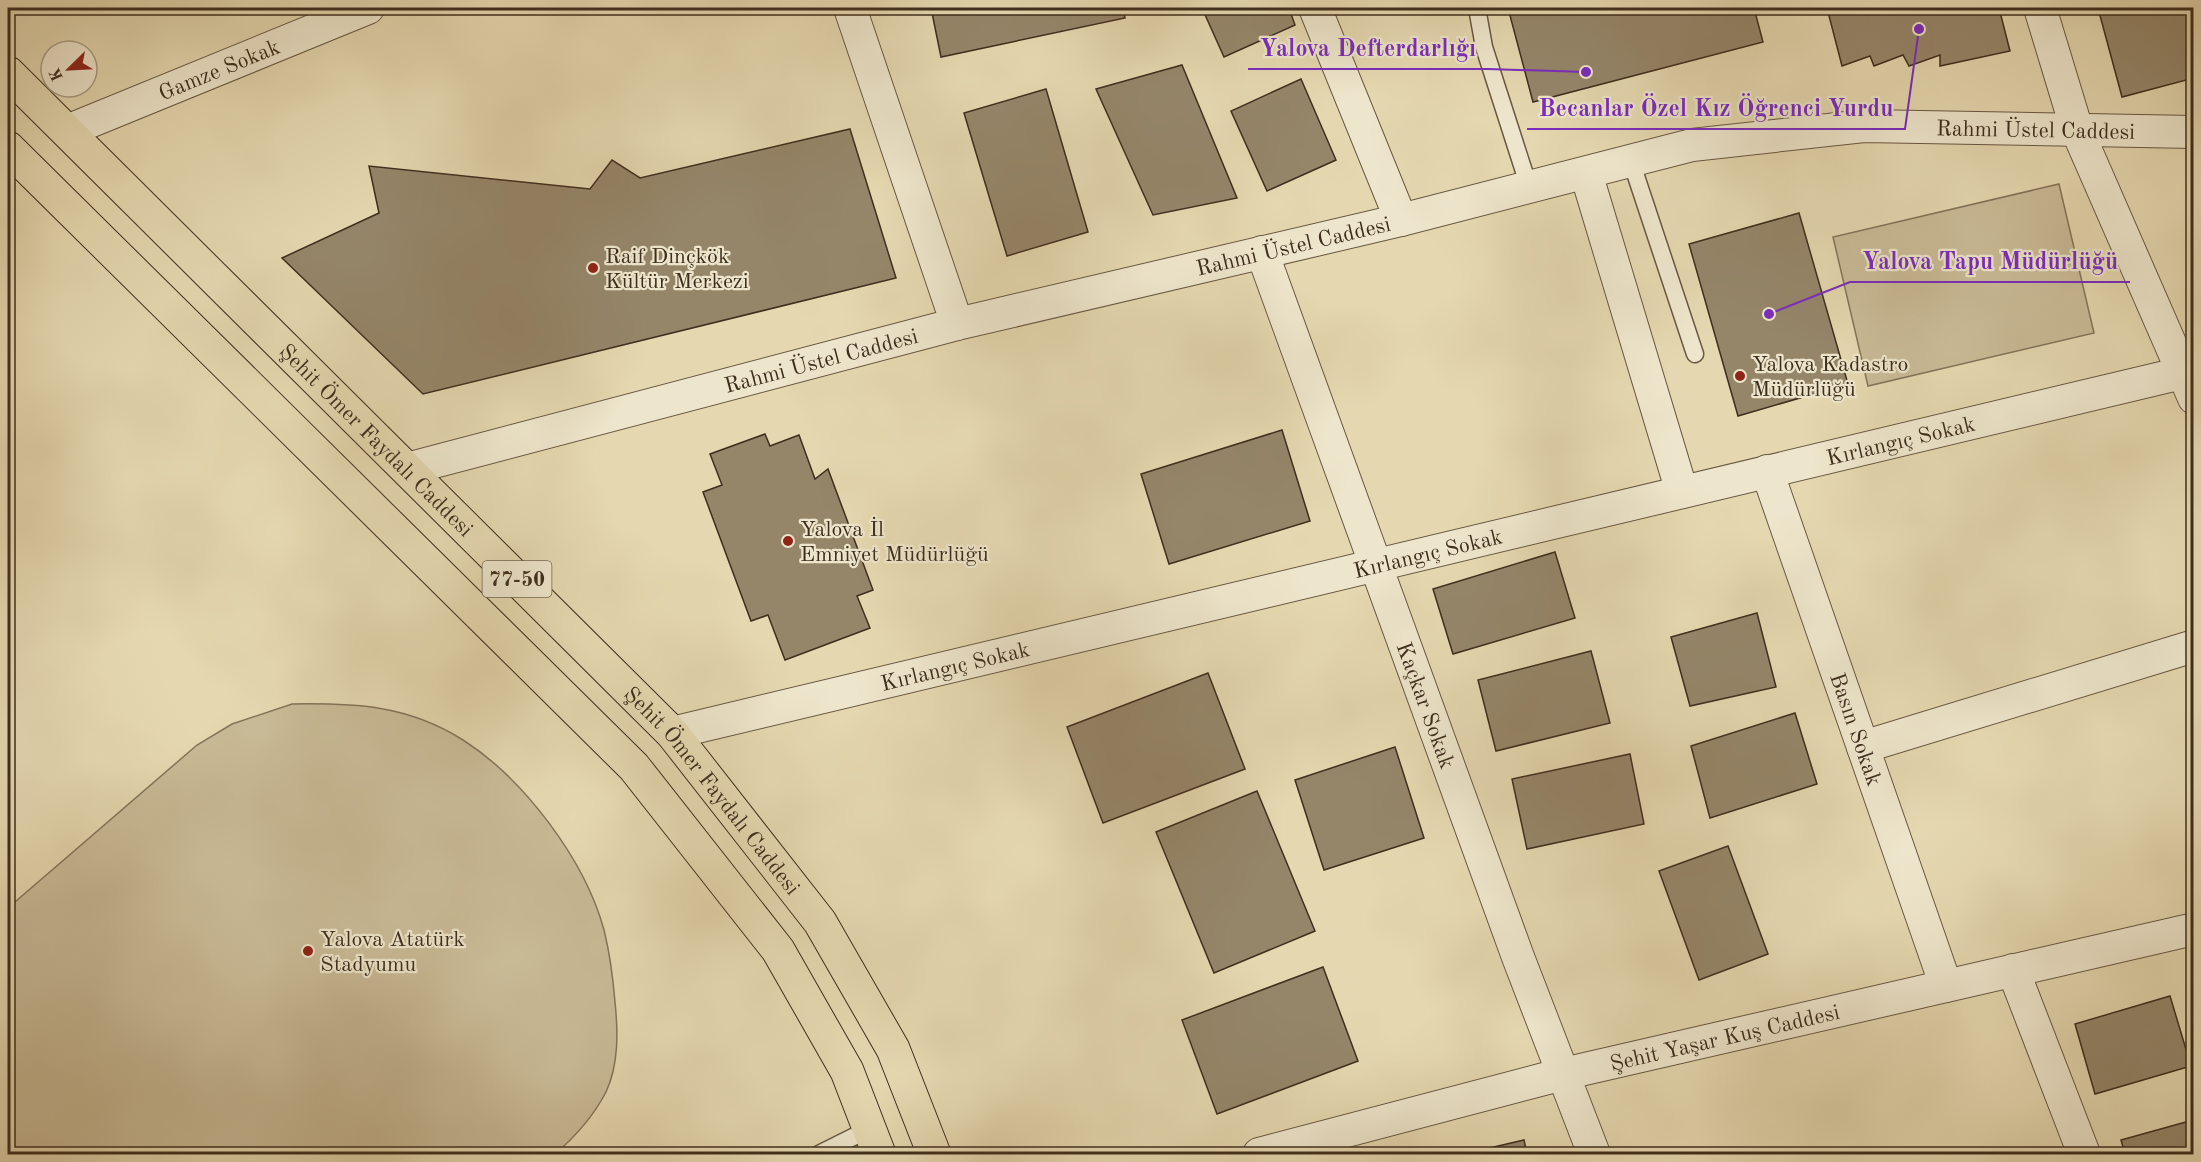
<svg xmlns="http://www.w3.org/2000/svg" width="2201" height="1162" font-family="'Old Standard TT',serif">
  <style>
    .garden { fill: #c9bb97; stroke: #84745a; stroke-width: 1.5 }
    .building { fill: #95866a; stroke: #3e2e1e; stroke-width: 1.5 }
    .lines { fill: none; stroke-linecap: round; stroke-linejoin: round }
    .service-casing { stroke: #685842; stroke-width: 19 }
    .minor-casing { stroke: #685842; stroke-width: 34 }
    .primary-casing { stroke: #3e2e1e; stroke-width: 35 }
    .service { stroke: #eee6cc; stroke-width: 16 }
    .minor { stroke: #eee6cc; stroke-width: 32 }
    .primary { stroke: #e5d8b0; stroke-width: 33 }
    .poi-dot { fill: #8f2418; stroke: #eee6cc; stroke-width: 2 }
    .labels { text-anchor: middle; stroke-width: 4.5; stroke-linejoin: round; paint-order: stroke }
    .shield { fill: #eee6cc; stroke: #736552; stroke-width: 1.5 }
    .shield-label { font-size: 21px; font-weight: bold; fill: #3e2e1e }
    .street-label { font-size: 22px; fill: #3e2e1e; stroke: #eee6cc }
    .poi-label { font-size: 22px; fill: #3e2e1e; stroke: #eee6cc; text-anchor: start }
    .leader { fill: none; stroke: #7b2cbf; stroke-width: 2 }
    .callout-dot { fill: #7b2cbf; stroke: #eee6cc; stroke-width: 2 }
    .callout-label { font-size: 24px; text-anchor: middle; font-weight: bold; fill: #7b2cbf; stroke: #eee6cc; stroke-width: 4.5; stroke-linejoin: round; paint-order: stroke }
  </style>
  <rect width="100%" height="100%" fill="#e5d8b0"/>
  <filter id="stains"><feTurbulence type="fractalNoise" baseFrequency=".00333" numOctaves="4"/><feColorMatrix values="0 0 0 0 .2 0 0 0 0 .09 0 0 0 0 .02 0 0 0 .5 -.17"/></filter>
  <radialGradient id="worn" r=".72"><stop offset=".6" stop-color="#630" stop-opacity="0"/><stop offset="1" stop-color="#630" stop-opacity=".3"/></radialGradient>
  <g class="garden">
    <path d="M2059,184L2094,333L1868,386L1833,237Z"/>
    <path d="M292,704C355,703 408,705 463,740C524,779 585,860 604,930C610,954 613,978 615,1002C618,1031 619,1064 606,1092C593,1117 576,1136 555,1154H8V908L197,745L232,724Z"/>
  </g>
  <g class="building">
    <path d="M85,8H155L123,13Z"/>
    <path d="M931,8H1123L1125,18L941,57Z"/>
    <path d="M1202,8H1289L1295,25L1224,57Z"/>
    <path d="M1508,8H1754L1763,42L1533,102Z"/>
    <path d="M1827,8H1999L2010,51L1940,66V55L1909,66L1903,55L1874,66L1870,56L1842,66Z"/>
    <path d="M2098,8H2194V78L2122,97Z"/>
    <path d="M1182,65L1237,198L1153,215L1096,89Z"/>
    <path d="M1301,79L1336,160L1267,191L1231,111Z"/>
    <path d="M1046,89L1088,232L1007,256L964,113Z"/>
    <path d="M850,129L896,278L423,394L282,258L379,213L369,166L590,189L612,160L640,178Z"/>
    <path d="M1799,213L1848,384L1738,416L1689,244Z"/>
    <path d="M1282,430L1310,521L1169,564L1141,474Z"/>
    <path d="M765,434L770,446L799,435L815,479L828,469L873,590L857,596L870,628L785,660L768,615L751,621L703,492L722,485L710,454Z"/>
    <path d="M1555,552L1575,618L1453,654L1433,589Z"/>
    <path d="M1757,613L1776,687L1690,706L1671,637Z"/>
    <path d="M1591,651L1610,723L1496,751L1478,680Z"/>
    <path d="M1208,673L1245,769L1103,823L1067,727Z"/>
    <path d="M1795,713L1817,784L1710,818L1691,746Z"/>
    <path d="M1395,747L1424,838L1324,870L1295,780Z"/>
    <path d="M1630,754L1644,824L1527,849L1512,779Z"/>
    <path d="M1257,791L1315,931L1214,973L1156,832Z"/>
    <path d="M1728,846L1768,954L1699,980L1659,871Z"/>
    <path d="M1323,967L1358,1061L1217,1114L1182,1020Z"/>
    <path d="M2170,996L2191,1066L2095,1094L2075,1024Z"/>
    <path d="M2193,1120L2194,1154H2125L2121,1140Z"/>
    <path d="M1524,1140L1527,1154H1464Z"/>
  </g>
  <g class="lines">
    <defs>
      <g id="service">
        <path d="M1477,8L1484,47L1529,187"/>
        <path d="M1631,161L1695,354"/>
        <path d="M819,1154L869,1129"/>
      </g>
      <g id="minor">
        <path d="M850,8L957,324"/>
        <path d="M1315,8L1401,220"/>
        <path d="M2040,8L2077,130L2194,398"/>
        <path id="s1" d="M67,131L368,8"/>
        <path d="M1586,173L1682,492"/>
        <path id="s2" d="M1262,252L1518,957L1594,1154"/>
        <path id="s3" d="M407,469L957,324L1401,220L1692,145L1864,126L2194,132"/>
        <path id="s4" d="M1767,471L1946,986"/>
        <path id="s5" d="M672,733L2182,373"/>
        <path d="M1863,747L2194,646"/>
        <path d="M2013,970L2084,1154"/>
        <path id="s6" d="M1259,1154L1563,1074L2194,929"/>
      </g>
      <g id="primary">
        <path id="s7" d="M8,73L672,733L820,922L893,1049L934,1154"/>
        <path d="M8,148L634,767L778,950L847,1071L879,1154"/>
      </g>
    </defs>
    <use href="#service" class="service-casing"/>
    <use href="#minor" class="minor-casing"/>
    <use href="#primary" class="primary-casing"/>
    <use href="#service" class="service"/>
    <use href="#minor" class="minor"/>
    <use href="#primary" class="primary"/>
  </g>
  <g class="poi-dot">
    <circle cx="593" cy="268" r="6"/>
    <circle cx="1740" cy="376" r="6"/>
    <circle cx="788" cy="541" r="6"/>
    <circle cx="308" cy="951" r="6"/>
  </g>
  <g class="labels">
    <rect class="shield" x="482.5" y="561" width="69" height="36" rx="4.5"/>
    <g class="shield-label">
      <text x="517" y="586">77-50</text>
    </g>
    <g class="street-label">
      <text dy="8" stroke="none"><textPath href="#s1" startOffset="164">Gamze Sokak</textPath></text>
      <text dy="8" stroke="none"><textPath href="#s3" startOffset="1670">Rahmi Üstel Caddesi</textPath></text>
      <text dy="8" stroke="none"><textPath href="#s3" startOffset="914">Rahmi Üstel Caddesi</textPath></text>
      <text dy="8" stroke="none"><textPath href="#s3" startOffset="428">Rahmi Üstel Caddesi</textPath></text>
      <text dy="8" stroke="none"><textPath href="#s7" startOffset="520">Şehit Ömer Faydalı Caddesi</textPath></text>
      <text dy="8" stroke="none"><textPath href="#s5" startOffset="1263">Kırlangıç Sokak</textPath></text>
      <text dy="8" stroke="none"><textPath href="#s5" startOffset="777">Kırlangıç Sokak</textPath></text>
      <text dy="8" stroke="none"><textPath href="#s5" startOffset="291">Kırlangıç Sokak</textPath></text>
      <text dy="8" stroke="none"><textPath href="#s2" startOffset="482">Kaçkar Sokak</textPath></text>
      <text dy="8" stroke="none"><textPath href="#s4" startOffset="273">Basın Sokak</textPath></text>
      <text dy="8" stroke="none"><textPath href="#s7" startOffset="1006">Şehit Ömer Faydalı Caddesi</textPath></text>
      <text dy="8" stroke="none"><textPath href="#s6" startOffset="480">Şehit Yaşar Kuş Caddesi</textPath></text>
    </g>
    <g class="poi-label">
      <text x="605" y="263">Raif Dinçkök<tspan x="605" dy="25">Kültür Merkezi</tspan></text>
      <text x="1752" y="371">Yalova Kadastro<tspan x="1752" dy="25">Müdürlüğü</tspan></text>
      <text x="800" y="536">Yalova İl<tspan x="800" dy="25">Emniyet Müdürlüğü</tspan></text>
      <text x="320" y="946">Yalova Atatürk<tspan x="320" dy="25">Stadyumu</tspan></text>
    </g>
  </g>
  <path class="leader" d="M1586 72L1488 69H1248M1919 29L1905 129H1527M1769 314L1850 282H2130"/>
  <g class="callout-dot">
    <circle cx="1586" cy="72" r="6"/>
    <circle cx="1919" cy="29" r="6"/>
    <circle cx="1769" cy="314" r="6"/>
  </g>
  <g class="callout-label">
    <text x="1368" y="56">Yalova Defterdarlığı</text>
    <text x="1716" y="116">Becanlar Özel Kız Öğrenci Yurdu</text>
    <text x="1990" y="269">Yalova Tapu Müdürlüğü</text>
  </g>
  <rect width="2201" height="1162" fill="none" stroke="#e5d8b0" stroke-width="30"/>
  <rect x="9" y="9" width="2183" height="1144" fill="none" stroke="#3e2e1e" stroke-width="3"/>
  <rect x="15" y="15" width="2171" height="1132" fill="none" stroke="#3e2e1e" stroke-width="1.5"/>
  <g transform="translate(69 69) rotate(246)"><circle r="28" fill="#eee6cc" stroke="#a89c86" stroke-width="1.5"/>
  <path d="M0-4.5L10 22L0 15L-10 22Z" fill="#8f2418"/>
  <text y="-9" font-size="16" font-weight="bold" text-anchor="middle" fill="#3e2e1e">K</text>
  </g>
  <rect width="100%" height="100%" filter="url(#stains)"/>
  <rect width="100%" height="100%" fill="url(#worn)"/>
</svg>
